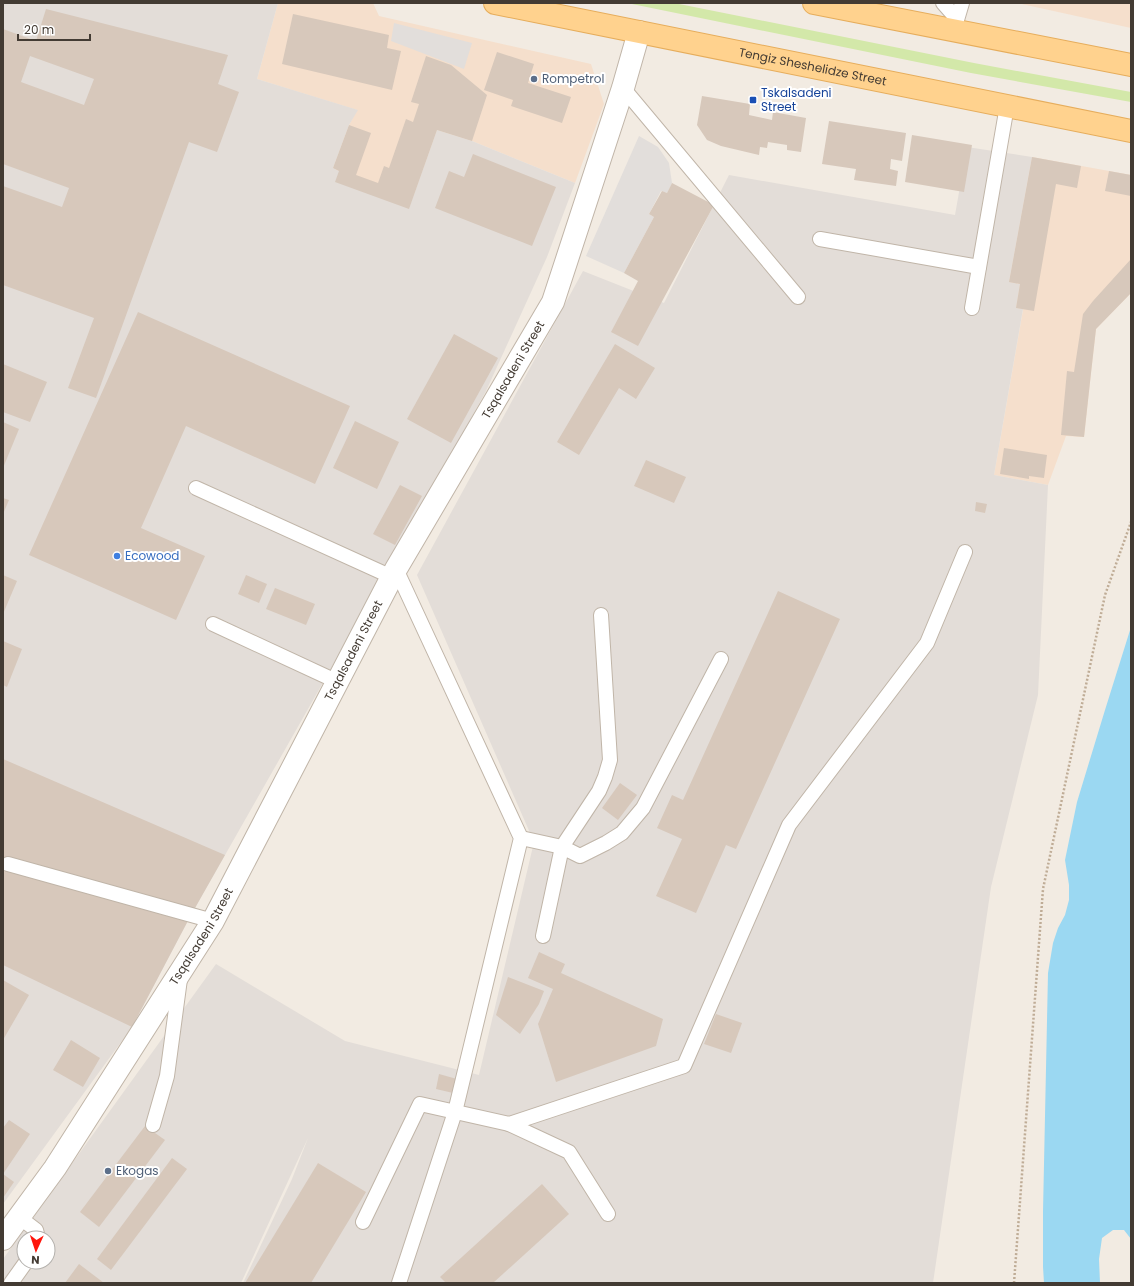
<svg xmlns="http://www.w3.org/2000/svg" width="1134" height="1286" font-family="Poppins,sans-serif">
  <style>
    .commercial { fill: #f5dfcc }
    .industrial { fill: #e3ddd8; fill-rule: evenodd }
    .green { fill: #d3e8a9 }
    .parking { fill: #e2dedb }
    .water { fill: #9bd8f2 }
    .building { fill: #d7c8bb; fill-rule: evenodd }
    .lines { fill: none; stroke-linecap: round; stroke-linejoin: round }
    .service-casing { stroke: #c0b5a8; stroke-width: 16 }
    .minor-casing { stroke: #c0b5a8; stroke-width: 24 }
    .primary-casing { stroke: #e6ad5c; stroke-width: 24 }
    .path { stroke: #bfac96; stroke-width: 2.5; stroke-dasharray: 2 2; stroke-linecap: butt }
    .service { stroke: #fff; stroke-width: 14 }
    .minor { stroke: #fff; stroke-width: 22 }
    .primary { stroke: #ffd28e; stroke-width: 22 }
    .service-dot { fill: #5c6f8a; stroke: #fff; stroke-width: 1.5 }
    .transit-dot { fill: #1a4fb4; stroke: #fff; stroke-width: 1.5 }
    .shop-dot { fill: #3f7fe0; stroke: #fff; stroke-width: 1.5 }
    .labels { text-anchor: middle; stroke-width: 4; stroke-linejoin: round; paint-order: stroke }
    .street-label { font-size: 12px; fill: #433b33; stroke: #fff }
    .service-label { font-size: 12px; fill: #4e5e75; stroke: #fff; text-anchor: start }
    .transit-label { font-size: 12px; fill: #164399; stroke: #fff; text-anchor: start }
    .shop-label { font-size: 12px; fill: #366cbe; stroke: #fff; text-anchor: start }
  </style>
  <rect width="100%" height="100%" fill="#f2ebe2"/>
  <g class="commercial">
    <path d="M278,3H373L379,16L591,64L604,104L575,183L472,141L437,130L409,209L333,168L349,125L357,110L257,79Z"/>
    <path d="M1017,3H1131V28Z"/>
    <path d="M1032,157L1131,175V293L1096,329L1091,373L1084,437L1066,436L1048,485L994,475L1023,310L1016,308L1009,282Z"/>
  </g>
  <g class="industrial">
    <path d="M3,3H278L257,79L358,110L349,125L333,168L409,208L437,130L472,141L575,183L547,257L486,391L400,547L191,915L132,1027L3,1204Z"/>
    <path d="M967,147L1032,157L1009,282L1020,284L1016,308L1023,309L994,475L1048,485L1038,695L991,887L933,1283H243L292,1179L308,1138L241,1283H3V1259L216,964L345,1041L479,1075L534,842L417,575L583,271L664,303L729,175L955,215ZM24,1238H48V1262H24Z"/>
  </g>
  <path class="green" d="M627,3H674L974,63L1131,92V102L971,73Z"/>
  <g class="parking">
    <path d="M394,23L472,43L464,69L391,41Z"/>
    <path d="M639,136L658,147L669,163L672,183L667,193L661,191L649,214L654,217L624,273L586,256Z"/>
  </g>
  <path class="water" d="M1131,627V1239L1124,1230H1113L1102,1238L1099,1259L1100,1283H1044L1043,1267V1212L1048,973L1053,943L1058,928L1065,915L1069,900V885L1065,860L1077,802L1105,710Z"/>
  <g class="building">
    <path d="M46,9L228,55L218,84L239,92L217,152L189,142L96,398L68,388L94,318L3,285V186L62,207L69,188L3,164V29L36,41ZM30,56L94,79L84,105L21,82Z"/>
    <path d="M293,14L389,35L387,48L401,51L392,90L282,64Z"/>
    <path d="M497,52L534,64L528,83L571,97L562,123L511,106L513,100L484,90Z"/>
    <path d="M426,56L451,65L487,95L472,141L437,130L409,209L335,182L339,171L333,168L349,125L371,133L356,175L378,183L384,166L389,168L406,119L413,122L419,104L411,102Z"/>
    <path d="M702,96L750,104L749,115L772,120L773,112L806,118L801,152L787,150V145L768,142L767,148L760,147L759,155L721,146L707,140L697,125Z"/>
    <path d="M829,121L906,133L902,161L891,159L890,169L898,171L896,186L854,180L856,169L822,164Z"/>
    <path d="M912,135L972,145L964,192L905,182Z"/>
    <path d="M473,154L556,187L532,246L435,208L449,171L464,177Z"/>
    <path d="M1032,157L1081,166L1077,188L1056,184L1034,311L1016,308L1020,284L1009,282Z"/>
    <path d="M1109,171L1131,175V196L1105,191Z"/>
    <path d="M672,183L714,205L638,346L611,332L638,281L624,273L654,217L649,214L662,191L667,193Z"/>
    <path d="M1131,259V293L1096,329L1091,373L1084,437L1061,435L1067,371L1074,372L1083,314L1093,301Z"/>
    <path d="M138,312L350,406L315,484L186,426L141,528L205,556L176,620L29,555Z"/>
    <path d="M454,334L498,358L451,443L407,419Z"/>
    <path d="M615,344L655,368L636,399L619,388L579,455L557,442Z"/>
    <path d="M3,364L47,382L30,422L3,412Z"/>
    <path d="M355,421L399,442L377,489L333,468Z"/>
    <path d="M3,422L19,429L3,468Z"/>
    <path d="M1004,448L1047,455L1044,478L1029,476V479L1000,474Z"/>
    <path d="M646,460L686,477L674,503L634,486Z"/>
    <path d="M400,485L422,496L395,545L373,534Z"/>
    <path d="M3,498L9,500L3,514Z"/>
    <path d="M976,502L987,504L985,513L975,511Z"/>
    <path d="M3,575L17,581L3,614Z"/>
    <path d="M246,575L267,584L259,603L238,594Z"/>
    <path d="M275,588L315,604L306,625L266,609Z"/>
    <path d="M778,591L840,619L736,849L726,845L696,913L656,896L682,839L657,828L672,795L683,800Z"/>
    <path d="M3,641L22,649L7,687L3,685Z"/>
    <path d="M3,759L225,855L191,915L132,1027L3,965Z"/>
    <path d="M620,783L637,795L618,820L602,808Z"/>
    <path d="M539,952L565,964L561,973L663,1019L656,1046L556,1082L538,1024L553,989L528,978Z"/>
    <path d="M508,977L544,991L539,1004L520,1034L496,1015Z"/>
    <path d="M3,980L29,995L3,1040Z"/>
    <path d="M716,1014L742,1023L731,1053L704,1044Z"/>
    <path d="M71,1040L100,1058L83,1087L53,1070Z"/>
    <path d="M439,1074L457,1079L453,1093L436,1089Z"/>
    <path d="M9,1120L30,1134L3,1174V1128Z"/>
    <path d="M145,1126L165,1140L99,1227L80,1212Z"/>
    <path d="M172,1158L187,1169L111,1270L97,1259Z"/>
    <path d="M318,1163L366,1192L311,1283H245Z"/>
    <path d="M3,1174L14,1182L3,1198Z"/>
    <path d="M542,1184L569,1214L493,1283H446L440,1277Z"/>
    <path d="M79,1264L104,1283H65Z"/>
  </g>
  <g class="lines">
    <defs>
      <g id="service">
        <path d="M943,3L957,19"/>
        <path d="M954,30L962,3"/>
        <path d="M623,88L798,297"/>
        <path d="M820,239L979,267"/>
        <path d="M972,308L1007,106"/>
        <path d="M196,488L392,577"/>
        <path d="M396,569L521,838L455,1112L399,1283"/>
        <path d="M213,624L338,682"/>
        <path d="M521,838L562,847L599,791L605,777L610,760L601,615"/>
        <path d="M8,864L213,921"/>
        <path d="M543,936L562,847L580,856L606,843L622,833L643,808L721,659"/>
        <path d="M509,1124L684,1066L789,825L927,643L965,552"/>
        <path d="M153,1125L167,1076L180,979"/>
        <path d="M19,1217L36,1230L38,1238"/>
        <path d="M363,1222L420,1104L509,1124L569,1152L608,1214"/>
        <path d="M11,1283L26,1262"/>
      </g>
      <g id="minor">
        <path id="s1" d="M3,1239L55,1168L213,921L396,569L553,302L623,88L639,32"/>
      </g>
      <g id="primary">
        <path id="s2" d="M495,3L1131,131"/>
        <path d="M814,3L1131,65"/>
      </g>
    </defs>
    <use href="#service" class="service-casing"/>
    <use href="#minor" class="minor-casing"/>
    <use href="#primary" class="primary-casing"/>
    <path class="path" d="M1014,1283L1043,889L1105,595L1131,522"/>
    <use href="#service" class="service"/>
    <use href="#minor" class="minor"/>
    <use href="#primary" class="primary"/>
  </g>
  <g class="service-dot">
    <circle cx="534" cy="79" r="4"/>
    <circle cx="108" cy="1171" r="4"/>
  </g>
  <rect class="transit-dot" x="749" y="96" width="8" height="8" rx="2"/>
  <circle class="shop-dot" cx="117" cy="556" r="4"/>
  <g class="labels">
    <g class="street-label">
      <text dy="4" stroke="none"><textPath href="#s2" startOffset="324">Tengiz Sheshelidze Street</textPath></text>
      <text dy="4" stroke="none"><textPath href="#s1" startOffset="1009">Tsqalsadeni Street</textPath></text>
      <text dy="4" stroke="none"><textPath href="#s1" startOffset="686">Tsqalsadeni Street</textPath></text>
      <text dy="4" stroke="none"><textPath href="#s1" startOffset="362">Tsqalsadeni Street</textPath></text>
    </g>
    <g class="service-label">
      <text x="542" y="83">Rompetrol</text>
      <text x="116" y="1175">Ekogas</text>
    </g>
    <g class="transit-label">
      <text x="761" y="97">Tskalsadeni<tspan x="761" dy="14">Street</tspan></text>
    </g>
    <g class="shop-label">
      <text x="125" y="560">Ecowood</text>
    </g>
  </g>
  <rect width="1134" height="1286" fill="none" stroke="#433b33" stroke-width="8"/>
  <g transform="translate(36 1250) rotate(183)"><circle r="19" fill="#ffffff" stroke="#b4b1ad"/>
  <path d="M0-3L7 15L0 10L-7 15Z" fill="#ff160c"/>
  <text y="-6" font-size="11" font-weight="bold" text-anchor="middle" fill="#433b33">N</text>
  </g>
  <path d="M18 34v6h72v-6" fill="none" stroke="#433b33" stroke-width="2"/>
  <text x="24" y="34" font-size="12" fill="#433b33" stroke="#ffffff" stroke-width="3" paint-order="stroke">20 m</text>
</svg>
